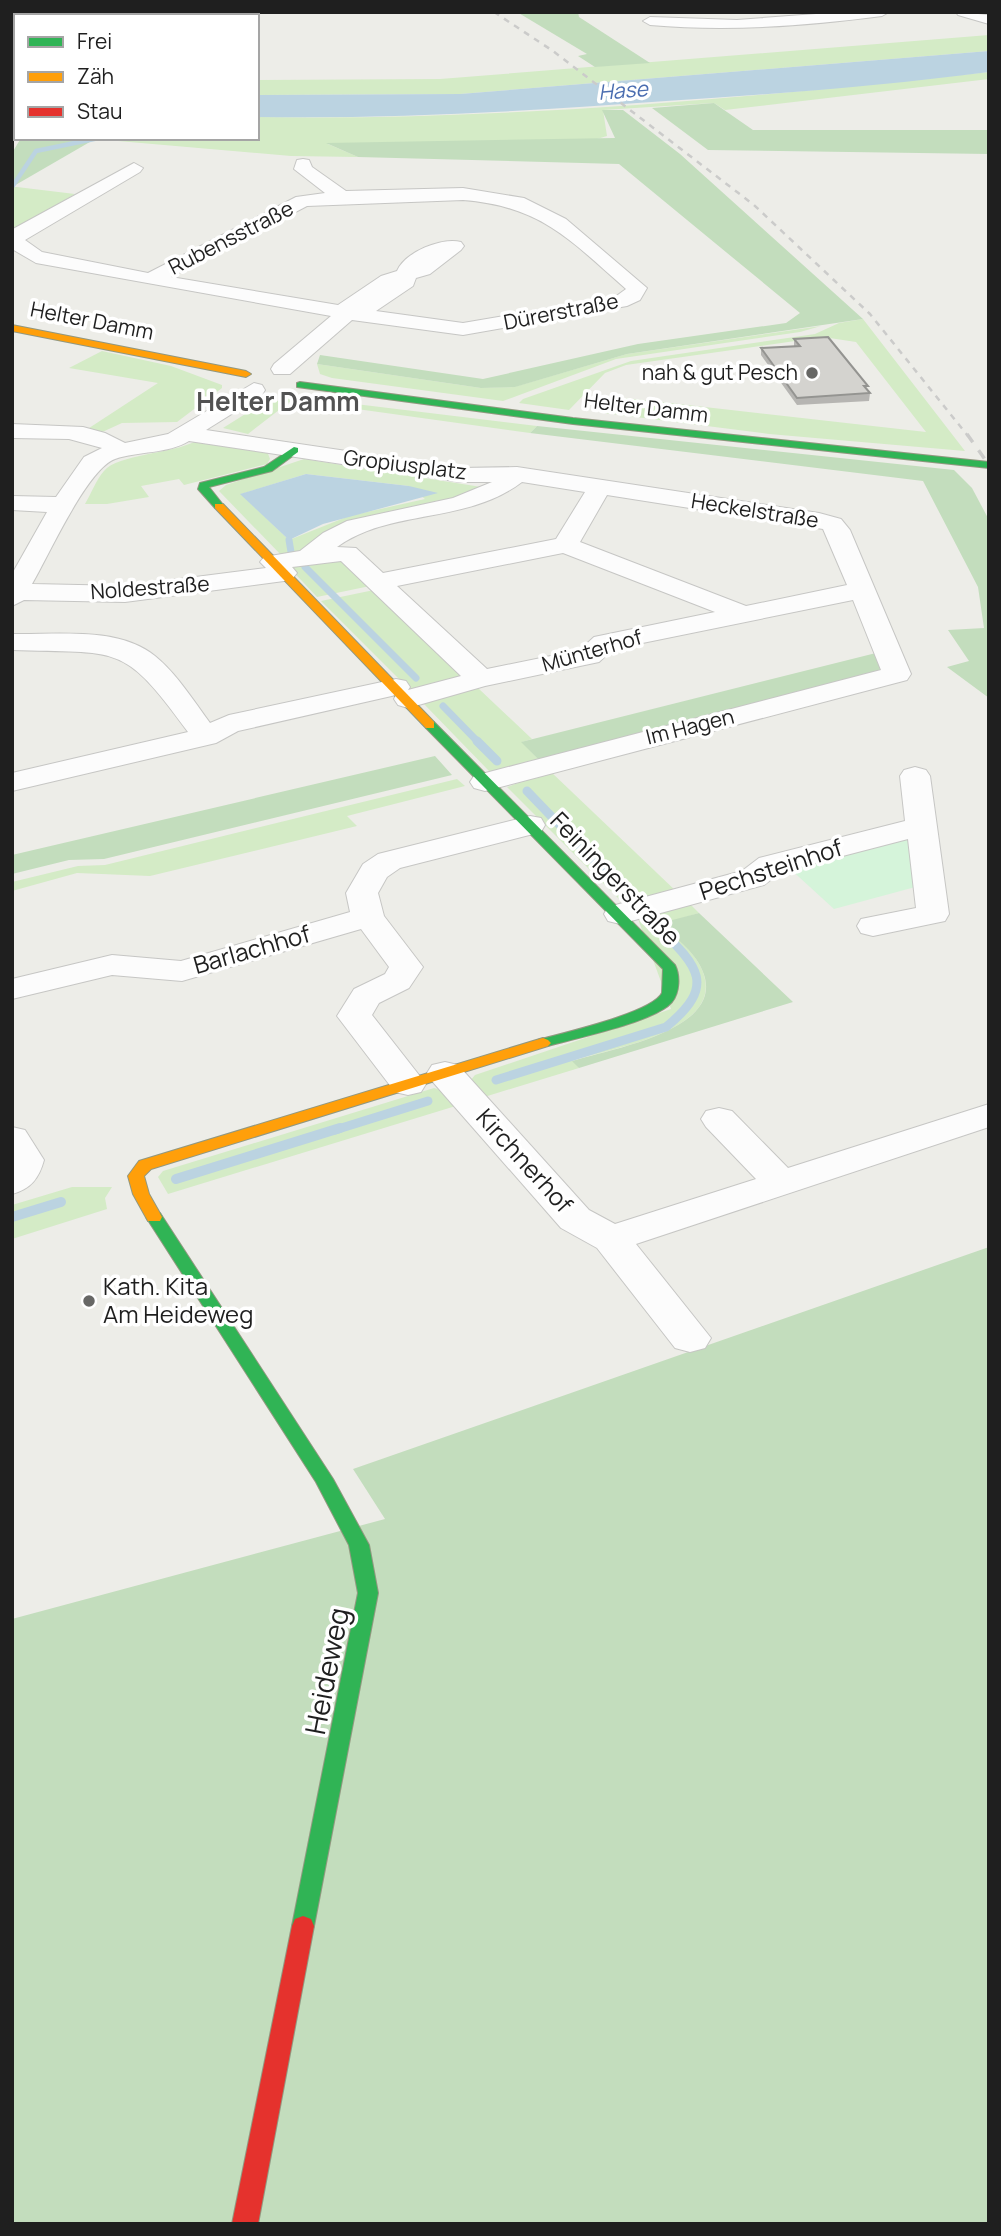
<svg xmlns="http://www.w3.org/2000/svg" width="1001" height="2236" font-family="Manrope,sans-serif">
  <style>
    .grass { fill: #d4ebc6; fill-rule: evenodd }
    .forest { fill: #c3ddbd }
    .park { fill: #d5f4da }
    .water { fill: #bbd3e1 }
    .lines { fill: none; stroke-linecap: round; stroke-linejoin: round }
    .stream-far3 { stroke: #bbd3e1; stroke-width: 4.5 }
    .stream-far2 { stroke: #bbd3e1; stroke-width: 7 }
    .stream-far1 { stroke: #bbd3e1; stroke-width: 9 }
    .stream { stroke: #bbd3e1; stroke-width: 10 }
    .street-casing { stroke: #c6c6c4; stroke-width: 2 }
    .fast-casing { stroke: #929880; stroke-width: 2 }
    .slow-casing { stroke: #929880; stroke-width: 2 }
    .jam-casing { stroke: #929880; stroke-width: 2 }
    .street { fill: #fcfcfc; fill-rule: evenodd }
    .fast { fill: #30b455; fill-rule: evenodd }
    .slow { fill: #ff9f0a; fill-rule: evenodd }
    .jam { fill: #e5322d; fill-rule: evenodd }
    .rail-far1 { stroke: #cbcbca; stroke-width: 2.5; stroke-dasharray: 6 6; stroke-linecap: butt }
    .rail { stroke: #cbcbca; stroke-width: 3.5; stroke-dasharray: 10 10; stroke-linecap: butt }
    .wall { fill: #b6b5b2 }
    .building { fill: #d4d3cf; stroke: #949491; stroke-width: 2 }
    .poi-dot { fill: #676765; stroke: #fff; stroke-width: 2.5 }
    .labels { text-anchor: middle; stroke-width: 7; stroke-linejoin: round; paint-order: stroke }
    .far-water-label { font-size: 21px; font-style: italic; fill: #4a6db0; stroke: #fff }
    .far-street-label { font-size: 21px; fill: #1f1f1f; stroke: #fff }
    .far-poi-label { font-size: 21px; fill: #1f1f1f; stroke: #fff; text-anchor: end }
    .street-label { font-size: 24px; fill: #1f1f1f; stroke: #fff }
    .poi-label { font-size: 24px; fill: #1f1f1f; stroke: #fff; text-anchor: start }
    .far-district-label { font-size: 26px; font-weight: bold; fill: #525252; stroke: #fff }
    .near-street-label { font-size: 28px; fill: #1f1f1f; stroke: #fff }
  </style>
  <rect width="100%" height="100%" fill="#edede8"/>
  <g class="grass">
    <path d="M989,35V51L460,94L257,95V80L440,79Z"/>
    <path d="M989,72V79L725,110L714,103L603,110L607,136L597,139L328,144L358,157L291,156L95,139L257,138V117C501,121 746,98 989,72Z"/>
    <path d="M12,187H17L75,194L12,232Z"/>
    <path d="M863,319L965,451L769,434L604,413L601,409L608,396L926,432L856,342L823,337L626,365L605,373L569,410L519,403L523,399L631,361L815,334L839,323Z"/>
    <path d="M821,326L800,332L616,359L503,401L332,378L320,374L317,364L481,388L514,387L627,354Z"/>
    <path d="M102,351L171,366L222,385V388L177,422L122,423L98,434L83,432L158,383L69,368Z"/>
    <path d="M298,397L537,426L530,433L292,400L248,434L223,428L261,404Z"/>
    <path d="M196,441L267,451L270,459L267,464L184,485L179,479L141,486L149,497L107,504H85C91,494 96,480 104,471C118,454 172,454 196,441Z"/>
    <path d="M304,459L494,489L379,517L304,553L282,556L219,491L226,485ZM306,474L409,486L425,499L349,516L289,540L241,494Z"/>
    <path d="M339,558L370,586L317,597L286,564Z"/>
    <path d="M374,590L463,676L422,691L409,689L321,601Z"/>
    <path d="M478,688L532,739L522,742L539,760L502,773L489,771L423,703Z"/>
    <path d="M550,771L678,893L642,902L621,901L507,787Z"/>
    <path d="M457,779L465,786L347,816L357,826L150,876L77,873L12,891V882L78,866L105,865Z"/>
    <path d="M687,901L699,913L662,924C673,935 687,946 696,959C742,1028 614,1048 573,1060L579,1068L481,1098L470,1081L475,1075L671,1009L638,919Z"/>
    <path d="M434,1088L448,1092L459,1105L168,1194L158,1177L163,1171Z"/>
    <path d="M72,1187H112L105,1198L107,1209L12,1239V1205Z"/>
  </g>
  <g class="forest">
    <path d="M517,12H578L579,17L650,63L595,67L578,56L587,54Z"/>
    <path d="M714,103L753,130H989V154L708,150L652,108Z"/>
    <path d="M602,110H623L680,154L863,319L627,354L515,387L481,388L317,364L320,355L483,379L638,344L786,323L800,313L619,164L358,157L326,143L615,138Z"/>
    <path d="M21,138H106L95,139L12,187V153Z"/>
    <path d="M537,426L954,470L972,488L989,520V698L947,667L969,661L948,630L984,628L978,587L923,481L530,433Z"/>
    <path d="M876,653L883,671L539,760L521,742Z"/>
    <path d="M435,756L452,775L104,859L69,860L12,874V855Z"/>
    <path d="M699,913L793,1002L579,1068L572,1061C613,1048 743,1028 696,959C687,946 672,935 661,923Z"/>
    <path d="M989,1247V2224H12V1619L385,1519L353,1469Z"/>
  </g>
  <path class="park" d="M908,838L919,886L834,909L787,866Z"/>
  <g class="water">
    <path d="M989,51V72C882,86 774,94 666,101C530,111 394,119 257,117V95L460,94Z"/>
    <path d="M306,474L409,486L438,493L323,524L289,540L240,494Z"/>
  </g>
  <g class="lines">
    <path class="stream-far3" d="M12,187L36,151L99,138"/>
    <g class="stream-far2">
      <path d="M289,540L291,552"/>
      <path d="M305,567L416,678"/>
      <path d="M443,706L479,743"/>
    </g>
    <g class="stream-far1">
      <path d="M477,741L497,761"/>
      <path d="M527,791L623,891"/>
      <path d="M496,1080L666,1027C719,984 696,965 656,925"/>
      <path d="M335,1130L428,1101"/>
    </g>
    <g class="stream">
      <path d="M176,1179L340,1128"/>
      <path d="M12,1217L61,1202"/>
    </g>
    <defs>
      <g id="street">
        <path d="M843,12H889L882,16C805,26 728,32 650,25L643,21L650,17L737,20Z"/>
        <path d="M956,12L989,15V24L958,15Z"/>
        <path d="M303,159L309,160L312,167L346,191L463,188L524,198L566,219L647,288L640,300L627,306L463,335L352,320L290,374H274L271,369L274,364L331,316L36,263L12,249L13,229L134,163L143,168L140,172L25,240L42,252L148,273L296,197L325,193L294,169L297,160ZM463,200C541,206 570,240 626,289L615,297L463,323L376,311L413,286L416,278L430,274L461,250L464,246L461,242C442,237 405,252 397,271L381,276L338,305L171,277L307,206Z"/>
        <path d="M254,383L262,385L265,390L262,395L206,430L461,468L517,467L819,513L841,519L850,530L911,674L907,680L485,791L474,788L470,782L474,776L881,670L853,600L613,649L599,662L485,686L408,708L398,705L394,699L396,695L238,731L216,743L12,791V773L188,732C122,641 119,654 12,650V634C57,635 118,626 155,656C177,674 193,700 210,723L229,715L396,679L406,681L410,687L408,690L461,676L341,561L292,567L297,573L293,578L284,581L125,602L24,600L12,606V574L47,512L12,510V496L56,497L84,457L102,448L69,439L12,438V424L83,427L105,433L125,443L168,434ZM189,441L461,482H492L453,498L347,521L323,533L300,551L264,557L260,562L266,568L125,586L32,584C48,557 87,469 115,459C138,451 168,454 189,441ZM522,482L585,492L556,539L383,573L356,548L337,547C391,508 465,525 522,482ZM607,495L823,529L847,585L746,606L580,542ZM563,553L715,612L594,637L580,650L487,669L397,586Z"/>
        <path d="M915,767L926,770L930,776L949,914L945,921L873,936L861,933L857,926L861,919L916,908L908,839L781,872L764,885L620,924L608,921L604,914L608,907L742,871L759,858L905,821L900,776L904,770Z"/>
        <path d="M530,816L541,818L545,825L541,832L400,868L387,877L378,893L384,916L423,967L409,988L379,1003L372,1015L426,1084L421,1092L408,1095L395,1092L337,1016L354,989L385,974L389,967L361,929L182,981L112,975L12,999V979L112,955L181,961L350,912L346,893L363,864L378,854Z"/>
        <path d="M445,1062L458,1065L589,1210L615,1224L756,1179L706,1127L701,1119L706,1111L719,1108L732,1111L788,1168L989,1104V1127L636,1244L711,1338L705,1348L690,1352L675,1348L597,1248L561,1228L432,1081L427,1073L432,1065Z"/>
        <path d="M12,1127L25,1130L44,1160C39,1178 31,1189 12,1194Z"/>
      </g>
      <g id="fast">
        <path d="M300,382L573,418L989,462V468L573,424L297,387V383Z"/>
        <path d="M294,447L298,448V452L272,471L209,487L224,506L223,508H215L198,489L200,483L264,467Z"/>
        <path d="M430,721L434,722L675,965C680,975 680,992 672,1002C655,1022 576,1038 548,1046H538L535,1043L538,1040C563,1033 652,1013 662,993L663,969L426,728V722Z"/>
        <path d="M154,1212L160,1213L333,1479L369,1545L378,1593L314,1926L311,1933L303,1936L295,1933L292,1926L358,1593L349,1545L316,1482L146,1217Z"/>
      </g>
      <g id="slow">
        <path d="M12,325L246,371L251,374L246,377L12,331Z"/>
        <path d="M215,504H223L434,722V728H426L215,508Z"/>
        <path d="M543,1038L548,1040L551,1043L548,1046L151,1169L144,1176L149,1194L162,1217L160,1221H148L133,1194L128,1176L139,1161Z"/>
      </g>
      <path id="jam" d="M303,1916L311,1919L314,1926L258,2224H232L292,1926L295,1919Z"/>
    </defs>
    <use href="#street" class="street-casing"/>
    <use href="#fast" class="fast-casing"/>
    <use href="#slow" class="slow-casing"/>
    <use href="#jam" class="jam-casing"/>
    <use href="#street" class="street"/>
    <use href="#fast" class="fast"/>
    <use href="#slow" class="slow"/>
    <use href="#jam" class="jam"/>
    <path class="rail-far1" d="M494,12L553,51L754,205L870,314L968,436"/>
    <path class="rail" d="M967,434L989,465"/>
  </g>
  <path class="wall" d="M794,339L867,390L870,393L869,401L797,405L761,355V348L794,346Z"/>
  <path class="building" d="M828,337L868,386H864L870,393L797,398L761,348L800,346L794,339Z"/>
  <g class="poi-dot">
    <circle cx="812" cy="373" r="7"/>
    <circle cx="89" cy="1301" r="7"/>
  </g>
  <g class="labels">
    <g class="far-water-label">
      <text transform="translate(623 91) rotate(-5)" y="7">Hase</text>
    </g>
    <g class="far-street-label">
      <text transform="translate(231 238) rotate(-27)" y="7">Rubensstraße</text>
      <text transform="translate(561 312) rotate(-11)" y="7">Dürerstraße</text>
      <text transform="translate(92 321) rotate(11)" y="7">Helter Damm</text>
      <text transform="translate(646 408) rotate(7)" y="7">Helter Damm</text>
      <text transform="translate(405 465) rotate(7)" y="7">Gropiusplatz</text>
      <text transform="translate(755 511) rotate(9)" y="7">Heckelstraße</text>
      <text transform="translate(150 588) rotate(-4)" y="7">Noldestraße</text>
      <text transform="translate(592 651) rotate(-16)" y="7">Münterhof</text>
      <text transform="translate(690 727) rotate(-14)" y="7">Im Hagen</text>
    </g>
    <g class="far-poi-label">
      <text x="798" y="380">nah &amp; gut Pesch</text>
    </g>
    <g class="street-label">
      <text transform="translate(771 870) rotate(-18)" y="8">Pechsteinhof</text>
      <text transform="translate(615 879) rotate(46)" y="8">Feiningerstraße</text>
      <text transform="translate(252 950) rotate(-16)" y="8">Barlachhof</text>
      <text transform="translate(524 1161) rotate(48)" y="8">Kirchnerhof</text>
    </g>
    <g class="poi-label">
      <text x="103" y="1295">Kath. Kita<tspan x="103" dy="28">Am Heideweg</tspan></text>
    </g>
    <g class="far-district-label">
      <text x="278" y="411">Helter Damm</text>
    </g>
    <g class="near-street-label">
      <text transform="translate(327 1671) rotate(-79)" y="10">Heideweg</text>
    </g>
  </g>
  <rect width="1001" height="2236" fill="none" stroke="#1f1f1f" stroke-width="28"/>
  <rect x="14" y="14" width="245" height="126" fill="#ffffff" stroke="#a5a5a5" stroke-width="2"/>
  <rect x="28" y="37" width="35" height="10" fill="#30b455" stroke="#a5a5a5" stroke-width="2"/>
  <text x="77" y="49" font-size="21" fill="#1f1f1f">Frei</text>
  <rect x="28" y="72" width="35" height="10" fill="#ff9f0a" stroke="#a5a5a5" stroke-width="2"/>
  <text x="77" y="84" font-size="21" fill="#1f1f1f">Zäh</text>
  <rect x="28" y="107" width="35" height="10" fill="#e5322d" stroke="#a5a5a5" stroke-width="2"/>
  <text x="77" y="119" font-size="21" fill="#1f1f1f">Stau</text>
</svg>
